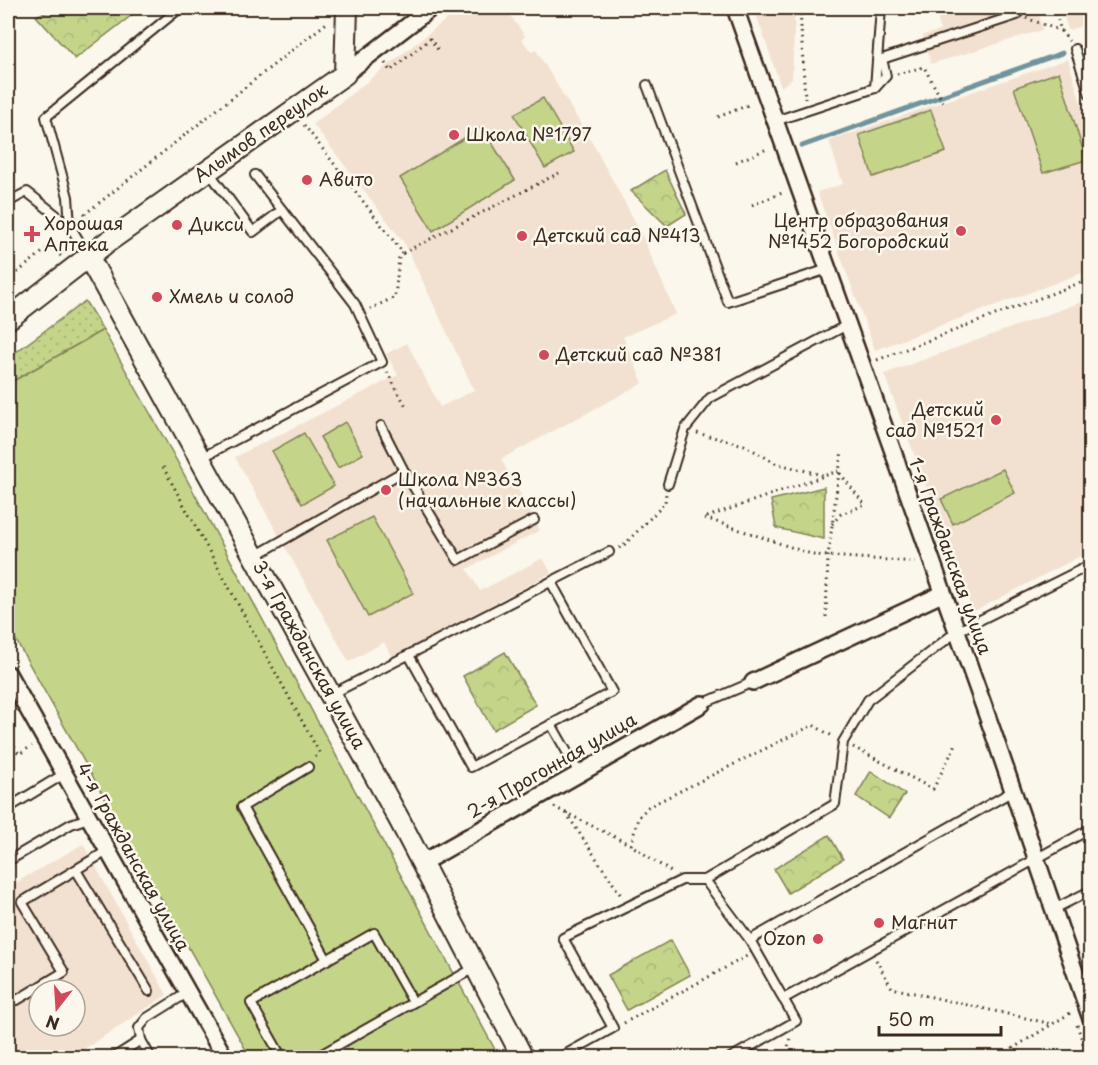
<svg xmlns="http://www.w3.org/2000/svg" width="1098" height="1065" font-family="'Playpen Sans',sans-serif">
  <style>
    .built { fill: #f2e1d0; fill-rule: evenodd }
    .grass { fill: url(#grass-dots); stroke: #808054; stroke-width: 1.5 }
    .park { fill: url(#park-crowns); stroke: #808054; stroke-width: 1.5 }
    .garden { fill: #c4d58a; stroke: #808054; stroke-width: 1.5 }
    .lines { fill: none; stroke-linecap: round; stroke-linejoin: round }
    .stream { stroke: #6f949e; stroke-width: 5 }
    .service-casing { stroke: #3b2a1e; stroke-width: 12 }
    .minor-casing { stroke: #3b2a1e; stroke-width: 20 }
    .tertiary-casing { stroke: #3b2a1e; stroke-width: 24 }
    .path { stroke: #3b2a1e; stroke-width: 3; stroke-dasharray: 1.5 4.5; stroke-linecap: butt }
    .service { stroke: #fbf7ec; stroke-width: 8 }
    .minor { stroke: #fbf7ec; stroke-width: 15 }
    .tertiary { stroke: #fbf7ec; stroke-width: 20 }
    .poi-dot { fill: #d1495b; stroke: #fbf7ec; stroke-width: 2 }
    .labels { text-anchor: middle; stroke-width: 5; stroke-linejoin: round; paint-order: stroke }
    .street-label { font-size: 18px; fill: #3b2a1e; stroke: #fbf7ec }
    .poi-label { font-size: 18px; fill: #3b2a1e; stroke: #fbf7ec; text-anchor: start }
  </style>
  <defs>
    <pattern id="grass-dots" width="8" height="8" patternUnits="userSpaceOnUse" patternTransform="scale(1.5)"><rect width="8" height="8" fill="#c4d58a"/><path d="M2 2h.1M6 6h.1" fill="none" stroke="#a9b777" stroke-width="1.8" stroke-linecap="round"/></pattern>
    <pattern id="park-crowns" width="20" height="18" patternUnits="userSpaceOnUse" patternTransform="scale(1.5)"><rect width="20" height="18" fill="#c4d58a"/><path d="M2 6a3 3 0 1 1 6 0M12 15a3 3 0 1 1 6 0" fill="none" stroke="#a9b777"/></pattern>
  </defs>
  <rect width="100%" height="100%" fill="#fbf7ec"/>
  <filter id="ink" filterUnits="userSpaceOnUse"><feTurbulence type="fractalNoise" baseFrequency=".0167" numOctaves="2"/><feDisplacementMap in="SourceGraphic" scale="12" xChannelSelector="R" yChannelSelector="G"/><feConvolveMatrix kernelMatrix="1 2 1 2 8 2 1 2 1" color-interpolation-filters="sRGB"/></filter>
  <g filter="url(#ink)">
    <g class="built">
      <path d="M461,8H505L525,36L522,39L531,52L536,50L594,146L639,229L676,314L623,337L643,383L501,459L540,530L467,569L480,591L543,558L551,573L392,658L384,642L349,662L235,457L398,375L386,354L407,343L440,407L474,390L405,244L313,124Z"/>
      <path d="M754,8H795L792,79L781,87Z"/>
      <path d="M964,8H1038L1042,30L931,64L923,35L940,31L937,15Z"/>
      <path d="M1061,8H1090V40L1085,25L1068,30Z"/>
      <path d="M1068,59L1090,134V270L875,350L817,192L843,184L829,141Z"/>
      <path d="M1090,299V551L973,612L884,374Z"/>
      <path d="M83,844L167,995L72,1057H8V887ZM39,990H75V1026H39Z"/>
    </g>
    <path class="grass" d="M85,301L103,330L8,384V358Z"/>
    <g class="park">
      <path d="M55,8H141L75,59L36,16Z"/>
      <path d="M665,170L686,214L667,226L631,191Z"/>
      <path d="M824,487V539L776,528L771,500Z"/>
      <path d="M505,652L536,705L493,730L463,676Z"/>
      <path d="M871,771L905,794L889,818L856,796Z"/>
      <path d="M829,835L843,859L788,893L774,869Z"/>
      <path d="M671,940L690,975L627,1010L608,975Z"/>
    </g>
    <g class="garden">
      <path d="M1059,72L1086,160L1043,173L1014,88Z"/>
      <path d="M543,98L574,152L545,168L514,114Z"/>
      <path d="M931,110L946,152L873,177L859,135Z"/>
      <path d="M482,127L515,180L433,231L400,178Z"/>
      <path d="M103,330L172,452L499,1057H250L8,626V384Z"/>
      <path d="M345,422L363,454L338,468L320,437Z"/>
      <path d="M304,433L334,486L302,504L272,451Z"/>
      <path d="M1003,469L1015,493L953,524L941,499Z"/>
      <path d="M372,517L413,593L368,617L327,540Z"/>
    </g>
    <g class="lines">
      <path class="stream" d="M802,146L1062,53"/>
      <defs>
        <g id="service">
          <path d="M1075,49L1090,95"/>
          <path d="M647,85L728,302L828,269"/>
          <path d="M875,88L886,76L882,59L1017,15L1015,8"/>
          <path d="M775,121L875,88L881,8"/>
          <path d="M209,172L253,232L282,210"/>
          <path d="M8,202L27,192L70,226"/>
          <path d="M88,256L70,226L68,197L46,117L180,8"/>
          <path d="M201,458L382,362L355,304L255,175"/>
          <path d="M404,471L458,560L534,520"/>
          <path d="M668,484L685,429L710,398L847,325"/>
          <path d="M255,556L404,471L381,426"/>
          <path d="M409,655L471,767L612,692L551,582"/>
          <path d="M332,694L609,552"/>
          <path d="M702,704L753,682"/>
          <path d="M551,724L579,773"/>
          <path d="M308,767L242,807L327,960"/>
          <path d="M8,808L64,774"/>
          <path d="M8,861L71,824L88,818"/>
          <path d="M76,870L149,991"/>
          <path d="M1054,909L1090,891"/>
          <path d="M750,940L1013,791"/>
          <path d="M783,999L1090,829"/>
          <path d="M17,1000L64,972L22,902L107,851"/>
          <path d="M113,1058L141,1040"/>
          <path d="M151,1058L141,1040L139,1028L147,1018L187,993"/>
          <path d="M282,1058L251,1003L374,933L413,1002"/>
          <path d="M315,1058L476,967"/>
          <path d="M559,1058L613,1028L563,938L682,880H705"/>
          <path d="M730,1058L796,1021L750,940L705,880L835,804L843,742L868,700L956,632L1090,565"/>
        </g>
        <g id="minor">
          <path d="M735,8L994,735L1090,1016"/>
          <path d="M345,74L431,8"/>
          <path d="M8,674L225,1058"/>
          <path d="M753,682L942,594"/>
          <path d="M422,863L702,704"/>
        </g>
        <g id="tertiary">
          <path d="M88,256L400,821L523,1058"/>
          <path d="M8,319L106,243L345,74L347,8"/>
        </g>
      </defs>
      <use href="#service" class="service-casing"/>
      <use href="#minor" class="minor-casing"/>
      <use href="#tertiary" class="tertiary-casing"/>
      <g class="path">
        <path d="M800,8L805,99"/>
        <path d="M1054,8L1061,31L1069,41"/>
        <path d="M445,16L455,8"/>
        <path d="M1026,18L1061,31"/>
        <path d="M385,63L390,71L430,39L439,51"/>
        <path d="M897,74L924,67L943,102"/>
        <path d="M718,117L751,104"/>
        <path d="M304,125L403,253L399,258L395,297L370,309"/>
        <path d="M736,162L767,149"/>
        <path d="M752,205L782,193"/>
        <path d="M96,229L85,214L329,21"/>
        <path d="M768,246L796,234"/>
        <path d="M403,253L559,173"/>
        <path d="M8,280L49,247L61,256"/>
        <path d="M877,360L1090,279"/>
        <path d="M387,372L407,408"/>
        <path d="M697,433L744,445L775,463L826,476"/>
        <path d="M163,467L319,752L315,758"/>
        <path d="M707,517L838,471"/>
        <path d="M705,518L814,555L916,562"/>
        <path d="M832,524L841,514L865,505L838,471"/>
        <path d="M619,548L624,545L665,503L666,493"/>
        <path d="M1083,580L1090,629"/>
        <path d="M826,617L828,556L842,450"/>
        <path d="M8,736L19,754L32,746"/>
        <path d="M853,747L933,789L957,742"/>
        <path d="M554,807L631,845L671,872"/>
        <path d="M566,813L622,897"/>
        <path d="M631,845L638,818L648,807L813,725L834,737"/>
        <path d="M876,960L892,988L1052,1024"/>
        <path d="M624,1023L747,956"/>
        <path d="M1077,1025L1088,1058"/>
        <path d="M786,1058L790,1038"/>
        <path d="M997,1058L1072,1012"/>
      </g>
      <use href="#service" class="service"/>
      <use href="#minor" class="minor"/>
      <use href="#tertiary" class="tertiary"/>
    </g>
  </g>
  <g class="poi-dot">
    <circle cx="454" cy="135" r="6"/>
    <circle cx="307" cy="180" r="6"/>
    <circle cx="177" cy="225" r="6"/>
    <circle cx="961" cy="231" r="6"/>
    <path d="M29 225h6v6h6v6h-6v6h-6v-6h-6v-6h6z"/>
    <circle cx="522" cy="236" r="6"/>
    <circle cx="157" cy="297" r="6"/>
    <circle cx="544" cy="355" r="6"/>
    <circle cx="996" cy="420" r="6"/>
    <circle cx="386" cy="490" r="6"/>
    <circle cx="879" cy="923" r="6"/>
    <circle cx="818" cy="939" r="6"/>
  </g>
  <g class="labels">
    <g class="street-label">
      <text transform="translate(261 133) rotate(-35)" y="6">Алымов переулок</text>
      <text transform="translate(950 556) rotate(70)" y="6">1-я Гражданская улица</text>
      <text transform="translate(309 655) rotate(61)" y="6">3-я Гражданская улица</text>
      <text transform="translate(552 766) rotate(-30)" y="6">2-я Прогонная улица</text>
      <text transform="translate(133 857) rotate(61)" y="6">4-я Гражданская улица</text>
    </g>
    <g class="poi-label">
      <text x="466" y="141">Школа №1797</text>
      <text x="319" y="186">Авито</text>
      <text x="949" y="227" text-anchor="end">Центр образования<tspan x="949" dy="21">№1452 Богородский</tspan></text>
      <text x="44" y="230">Хорошая<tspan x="44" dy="21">Аптека</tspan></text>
      <text x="189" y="231">Дикси</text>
      <text x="534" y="242">Детский сад №413</text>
      <text x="169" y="303">Хмель и солод</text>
      <text x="556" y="361">Детский сад №381</text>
      <text x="984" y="416" text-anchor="end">Детский<tspan x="984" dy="21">сад №1521</tspan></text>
      <text x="398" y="486">Школа №363<tspan x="398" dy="21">(начальные классы)</tspan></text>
      <text x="891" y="929">Магнит</text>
      <text x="806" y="945" text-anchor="end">Ozon</text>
    </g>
  </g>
  <rect width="1098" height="1065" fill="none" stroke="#fbf7ec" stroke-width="30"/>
  <rect x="15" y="15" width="1068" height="1035" fill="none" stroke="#3b2a1e" stroke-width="2" filter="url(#ink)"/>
  <g transform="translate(57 1008) rotate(197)"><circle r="28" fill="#fbf7ec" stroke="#aea59a" stroke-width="1.5"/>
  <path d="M0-4.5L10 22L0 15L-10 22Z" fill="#d1495b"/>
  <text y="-9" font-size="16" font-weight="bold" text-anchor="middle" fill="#3b2a1e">N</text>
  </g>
  <path d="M879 1026v9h122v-9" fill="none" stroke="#3b2a1e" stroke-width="3"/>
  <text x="888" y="1026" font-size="18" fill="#3b2a1e" stroke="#fbf7ec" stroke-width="4.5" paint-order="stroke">50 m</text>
</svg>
